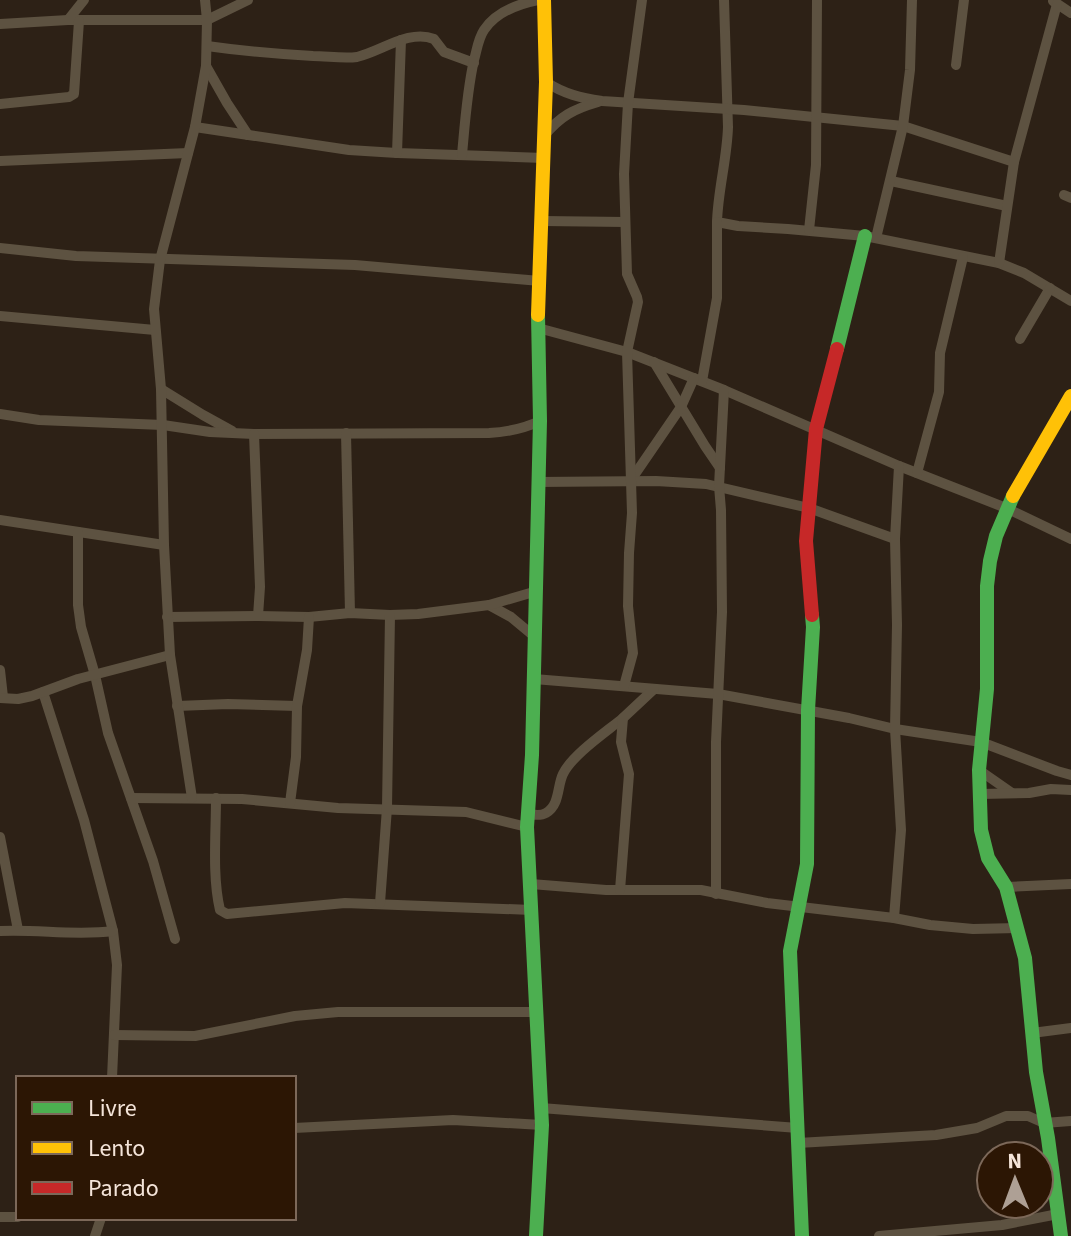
<svg xmlns="http://www.w3.org/2000/svg" width="1071" height="1236" font-family="'Source Sans 3',sans-serif">
  <style>
    .lines { fill: none; stroke-linecap: round; stroke-linejoin: round }
    .street { stroke: #5d5241; stroke-width: 10 }
    .fast { stroke: #4caf50; stroke-width: 14 }
    .slow { stroke: #ffc107; stroke-width: 14 }
    .jam { stroke: #c62828; stroke-width: 14 }
  </style>
  <rect width="100%" height="100%" fill="#2d2116"/>
  <g class="lines">
    <g class="street">
      <path d="M724,0L728,127C727,159 718,190 717,222L738,226L788,229L865,236L999,263L1024,273L1071,301"/>
      <path d="M1053,1L1071,13"/>
      <path d="M68,20L84,0"/>
      <path d="M0,24L68,20H207L248,0"/>
      <path d="M207,46C242,51 277,54 313,56C327,56 343,59 357,57C382,51 409,29 434,39L444,52L474,63"/>
      <path d="M956,65L964,0"/>
      <path d="M206,66L227,103L248,135"/>
      <path d="M546,82C564,94 581,98 602,101L744,110L903,126L1014,162"/>
      <path d="M0,104L69,97L74,94L79,21"/>
      <path d="M195,127L349,150L397,153L544,158"/>
      <path d="M544,136C560,116 574,109 598,102"/>
      <path d="M397,153L401,40"/>
      <path d="M462,155C465,122 467,91 474,60C477,50 478,39 484,30C496,12 518,4 538,0"/>
      <path d="M0,161L188,153"/>
      <path d="M891,181L1007,206"/>
      <path d="M1064,195L1071,198"/>
      <path d="M543,221L625,222"/>
      <path d="M809,230L816,165L817,0"/>
      <path d="M876,238L903,126L910,70L912,0"/>
      <path d="M0,248L76,256L355,265L540,281"/>
      <path d="M999,263L1014,162L1057,4"/>
      <path d="M0,316L155,330"/>
      <path d="M538,328L627,352L724,390L899,466L1006,508L1071,539"/>
      <path d="M1020,339L1050,288"/>
      <path d="M654,362L705,446L720,468"/>
      <path d="M702,381L717,298V222"/>
      <path d="M161,389L203,415L232,431"/>
      <path d="M0,414L39,420L163,425L210,432L254,434L489,433C508,432 523,429 540,421"/>
      <path d="M346,433L350,613"/>
      <path d="M254,434L260,587L258,616"/>
      <path d="M917,473L939,392L940,353L963,257"/>
      <path d="M631,480L681,407L694,378"/>
      <path d="M537,482L656,481L706,484L809,508L895,539"/>
      <path d="M0,520L164,545"/>
      <path d="M78,532V605L81,627L95,675L108,733L153,861L175,939"/>
      <path d="M489,605L511,617L535,637"/>
      <path d="M167,617L258,616L309,617L350,613L390,615L418,614L489,605L537,591"/>
      <path d="M0,670L3,697"/>
      <path d="M534,679L718,694L849,718L895,729L981,742L1057,771L1071,775"/>
      <path d="M624,686L633,653L628,606L629,553L632,513L627,352L638,302L637,297L627,274L624,174L628,103L642,0"/>
      <path d="M43,692L84,820L113,931L117,965L112,1078"/>
      <path d="M0,698L18,699L32,696L78,679L170,655"/>
      <path d="M177,706L228,704L297,706"/>
      <path d="M979,770L1012,793"/>
      <path d="M980,794L1029,793L1051,789L1071,790"/>
      <path d="M131,798L242,799L338,808L466,812L527,827"/>
      <path d="M192,798L170,655L164,545L161,389L154,309L160,260L195,127L206,66L207,20L205,0"/>
      <path d="M216,798C216,834 212,876 220,910L227,914L345,903L532,910"/>
      <path d="M290,803L296,757L297,706L307,650L309,617"/>
      <path d="M528,814C534,815 541,816 546,813C560,805 557,786 563,774C572,755 606,732 623,718"/>
      <path d="M0,837L18,930"/>
      <path d="M531,884L606,890H701L767,903L894,918L930,925L973,929L1018,928"/>
      <path d="M1006,887L1071,884"/>
      <path d="M620,890L629,774L621,742L623,718L654,689"/>
      <path d="M716,894V742L722,612L721,510L719,486L724,390"/>
      <path d="M380,903L387,808L390,615"/>
      <path d="M894,918L901,830L895,729L897,625L895,539L899,466"/>
      <path d="M0,931C38,929 75,936 113,931"/>
      <path d="M1032,1033L1071,1028"/>
      <path d="M114,1035L195,1036L295,1016L338,1012H537"/>
      <path d="M541,1108L798,1128"/>
      <path d="M294,1128L453,1120L542,1125"/>
      <path d="M798,1143L936,1135L977,1128L1006,1116H1028L1044,1123L1071,1121"/>
      <path d="M0,1217H18"/>
      <path d="M95,1236L101,1218"/>
      <path d="M879,1236L1002,1225L1058,1214"/>
    </g>
    <g class="fast">
      <path d="M837,349L865,236"/>
      <path d="M1013,496L996,536L990,561L987,586V689L979,770L981,830L988,858L1006,887L1025,958L1036,1072L1048,1138L1061,1236"/>
      <path d="M536,1236L542,1125L527,827L532,755L540,421L538,315"/>
      <path d="M802,1236L790,951L807,864L808,710L813,627L812,615"/>
    </g>
    <g class="slow">
      <path d="M538,315L546,82L544,0"/>
      <path d="M1013,496L1071,396"/>
    </g>
    <path class="jam" d="M812,615L806,541L816,429L837,349"/>
  </g>
  <rect x="16" y="1076" width="280" height="144" fill="#2c1604" stroke="#7c6859" stroke-width="2"/>
  <rect x="32" y="1102" width="40" height="12" fill="#4caf50" stroke="#7c6859" stroke-width="2"/>
  <text x="88" y="1116" font-size="24" fill="#f4e4d9">Livre</text>
  <rect x="32" y="1142" width="40" height="12" fill="#ffc107" stroke="#7c6859" stroke-width="2"/>
  <text x="88" y="1156" font-size="24" fill="#f4e4d9">Lento</text>
  <rect x="32" y="1182" width="40" height="12" fill="#c62828" stroke="#7c6859" stroke-width="2"/>
  <text x="88" y="1196" font-size="24" fill="#f4e4d9">Parado</text>
  <g transform="translate(1015 1180) rotate(359)"><circle r="38" fill="#2c1604" stroke="#7c6859" stroke-width="2"/>
  <path d="M0-6L14 30L0 20L-14 30Z" fill="#aea095"/>
  <text y="-12" font-size="22" font-weight="bold" text-anchor="middle" fill="#f4e4d9">N</text>
  </g>
</svg>
